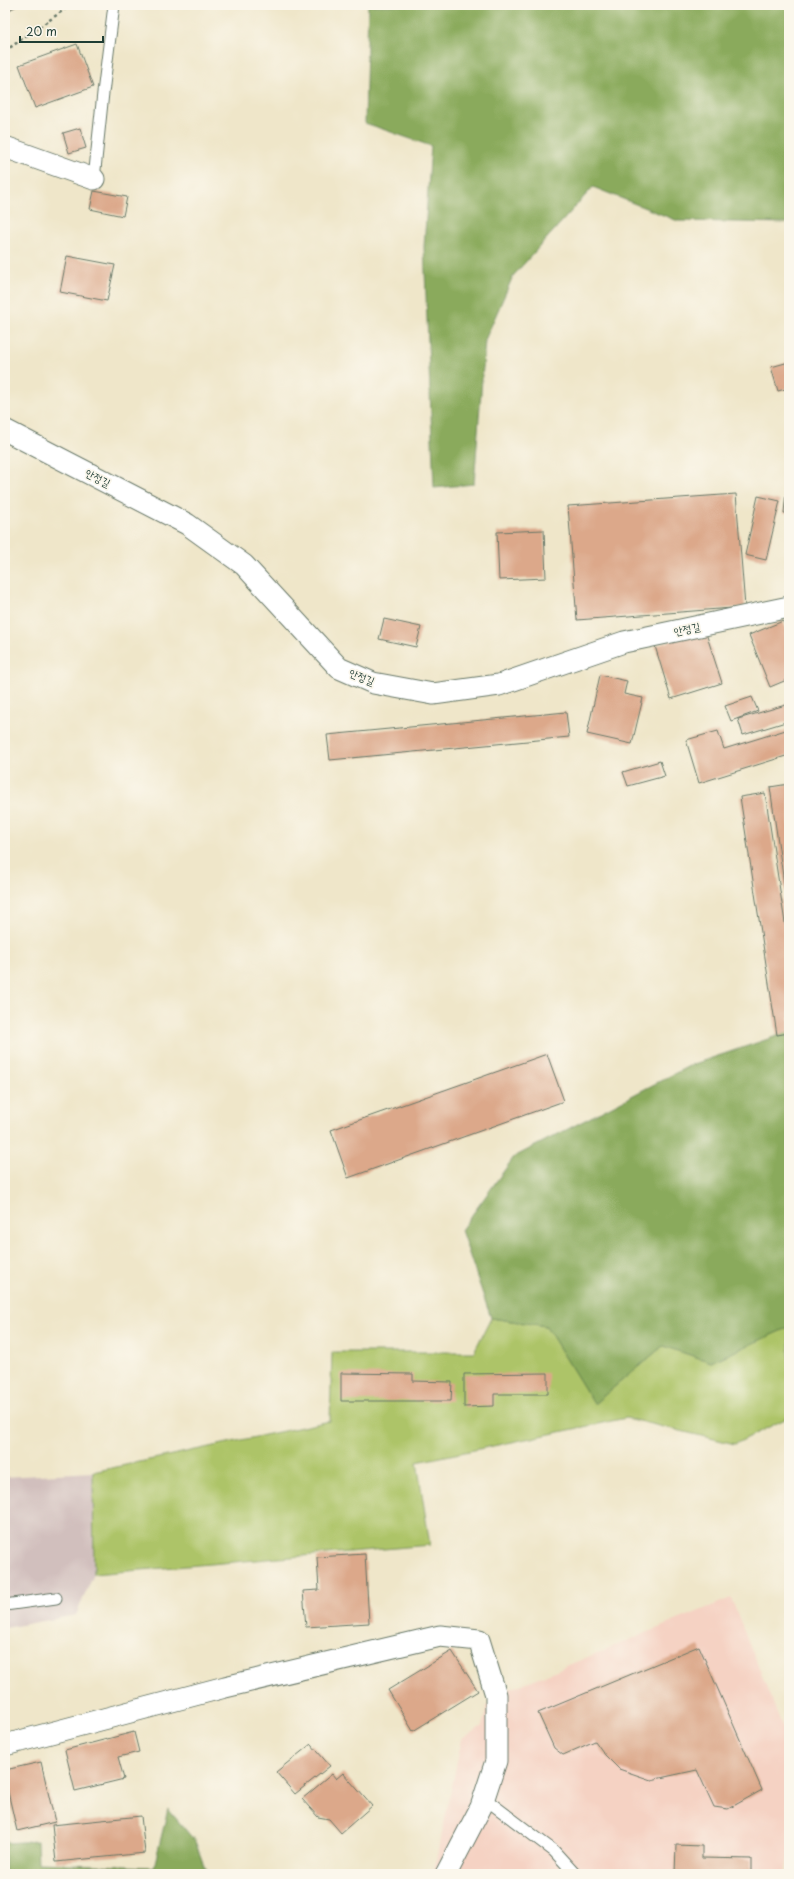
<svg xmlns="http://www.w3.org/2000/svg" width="794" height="1879" font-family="'Playpen Sans','Poor Story',sans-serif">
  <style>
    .built { fill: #f5d2c3 }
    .industrial { fill: #d1bfbd }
    .green { fill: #adc468; stroke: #66804e }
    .forest { fill: #8aaa5c; stroke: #547448 }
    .building { fill: #dca88a }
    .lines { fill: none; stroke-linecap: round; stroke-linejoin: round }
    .lane-casing { stroke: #687868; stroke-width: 13 }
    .street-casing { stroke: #687868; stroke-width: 23 }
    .path { stroke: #687868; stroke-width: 2.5; stroke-dasharray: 3 3; stroke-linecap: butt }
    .lane { stroke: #fff; stroke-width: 11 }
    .street { stroke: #fff; stroke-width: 21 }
    .labels { text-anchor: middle; stroke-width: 3.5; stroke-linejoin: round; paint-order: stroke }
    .street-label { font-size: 11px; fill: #1f3d34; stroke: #fbf7ec }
  </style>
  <rect width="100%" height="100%" fill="#fbf7ec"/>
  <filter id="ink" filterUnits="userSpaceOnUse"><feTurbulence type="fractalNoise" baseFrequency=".025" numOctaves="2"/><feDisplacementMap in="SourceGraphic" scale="8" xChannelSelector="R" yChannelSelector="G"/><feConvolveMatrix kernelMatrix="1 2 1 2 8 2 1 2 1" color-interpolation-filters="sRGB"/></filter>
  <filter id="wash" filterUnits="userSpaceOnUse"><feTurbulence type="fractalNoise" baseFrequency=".012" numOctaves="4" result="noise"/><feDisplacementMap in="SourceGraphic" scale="16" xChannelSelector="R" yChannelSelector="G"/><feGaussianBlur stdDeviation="0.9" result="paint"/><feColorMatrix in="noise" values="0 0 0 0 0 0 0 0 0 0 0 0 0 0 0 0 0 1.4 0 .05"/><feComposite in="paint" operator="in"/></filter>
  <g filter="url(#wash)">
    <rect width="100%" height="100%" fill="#efe6c9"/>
    <path class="built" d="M731,1598L789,1743V1852L785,1874H433L462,1739L482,1726L487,1706L508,1690Z"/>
    <path class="industrial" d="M93,1472L94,1574L76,1615L5,1628V1477Z"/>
    <path class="green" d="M491,1318L546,1326L594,1404L663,1346L711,1362L789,1327V1417L735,1444L626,1418L417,1462L430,1545L94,1574L93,1472L330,1421L332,1352H474Z"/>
    <g class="forest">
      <path d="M368,5H789V223L678,221L593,187L513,276L485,340L474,484L434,488L424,247L431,146L365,123Z"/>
      <path d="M789,1032V1327L711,1362L663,1346L594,1404L546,1326L491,1318L461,1230L514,1157L691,1065Z"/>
      <path d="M168,1809L195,1841L207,1874H5V1836L7,1843L37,1841L38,1863L154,1867Z"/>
    </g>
    <g id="blocks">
      <g class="building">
        <path d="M5,5H19L5,12Z"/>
        <path d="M77,44L93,87L35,108L19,65Z"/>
        <path d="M80,128L86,148L69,153L63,133Z"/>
        <path d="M94,191L127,197L123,216L90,209Z"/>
        <path d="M67,256L115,265L107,301L60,292Z"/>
        <path d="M789,362V388L778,391L771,367Z"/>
        <path d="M788,470H789V513H784Z"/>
        <path d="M736,494L745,607L577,620L568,506Z"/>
        <path d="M758,496L780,501L766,560L745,555Z"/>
        <path d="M544,530L546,578L499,580L497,532Z"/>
        <path d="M384,619L421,627L416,647L379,639Z"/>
        <path d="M783,621L789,635V679L770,687L749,635Z"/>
        <path d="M705,630L722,683L671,699L655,646Z"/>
        <path d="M600,675L627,681L624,694L643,698L632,744L587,734Z"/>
        <path d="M752,697L758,711L731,721L725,706Z"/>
        <path d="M789,704V721L743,735L738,719Z"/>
        <path d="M566,712L569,737L330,760L327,735Z"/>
        <path d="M789,729V755L699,783L686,740L718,731L724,749Z"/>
        <path d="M660,761L665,776L628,786L623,772Z"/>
        <path d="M789,784V911H788L770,787Z"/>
        <path d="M765,793L789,949V1033L777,1035L740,797Z"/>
        <path d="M547,1054L564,1101L348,1178L331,1130Z"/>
        <path d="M341,1373L413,1374V1381L452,1382L451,1401H341Z"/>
        <path d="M548,1373V1394H494V1406L464,1407V1374Z"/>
        <path d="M365,1554L369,1623L306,1627L303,1591L319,1590L317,1557Z"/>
        <path d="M699,1646L762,1790L728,1809L714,1807L697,1770L651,1780L619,1769L605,1755L595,1741L563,1755L554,1748L538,1713Z"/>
        <path d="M452,1651L478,1691L413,1731L388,1690Z"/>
        <path d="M134,1732L139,1752L118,1757L124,1779L75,1791L65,1750Z"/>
        <path d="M311,1744L330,1766L295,1794L276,1772Z"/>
        <path d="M41,1762L55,1822L17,1831L5,1779V1770Z"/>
        <path d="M343,1773L372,1806L341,1833L329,1819L318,1817L302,1799L332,1774L336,1779Z"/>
        <path d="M141,1816L145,1853L56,1862L52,1825Z"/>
        <path d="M676,1845L702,1846V1858L751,1859V1874H675Z"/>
      </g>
    </g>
  </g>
  <g filter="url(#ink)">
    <use href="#blocks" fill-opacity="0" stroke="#687868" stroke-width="1"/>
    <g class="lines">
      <defs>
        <g id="lane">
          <path d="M94,179L103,93L114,5"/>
          <path d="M5,1605L56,1598"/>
          <path d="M484,1798L554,1851L575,1874"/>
        </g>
        <g id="street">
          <path d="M5,147L94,179"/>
          <path d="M5,430L187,524L244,565L339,668L373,683L433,694L499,685L624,642L789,607"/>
          <path d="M5,1745L225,1687L440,1636L479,1640L496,1695V1761L481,1807L446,1874"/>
        </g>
      </defs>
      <use href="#lane" class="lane-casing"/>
      <use href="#street" class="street-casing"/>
      <path class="path" d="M5,51L71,5"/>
      <use href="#lane" class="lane"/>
      <use href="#street" class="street"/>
    </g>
  </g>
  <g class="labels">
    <g class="street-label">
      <text transform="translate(98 478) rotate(27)" y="4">안정길</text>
      <text transform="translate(687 629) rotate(-12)" y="4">안정길</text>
      <text transform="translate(362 677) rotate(22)" y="4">안정길</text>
    </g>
  </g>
  <rect width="794" height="1879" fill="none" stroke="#fbf7ec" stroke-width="20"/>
  <path d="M20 36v6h83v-6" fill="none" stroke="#1f3d34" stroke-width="2"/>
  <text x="26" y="36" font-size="12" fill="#1f3d34" stroke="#fbf7ec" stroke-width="3" paint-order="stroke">20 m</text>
</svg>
